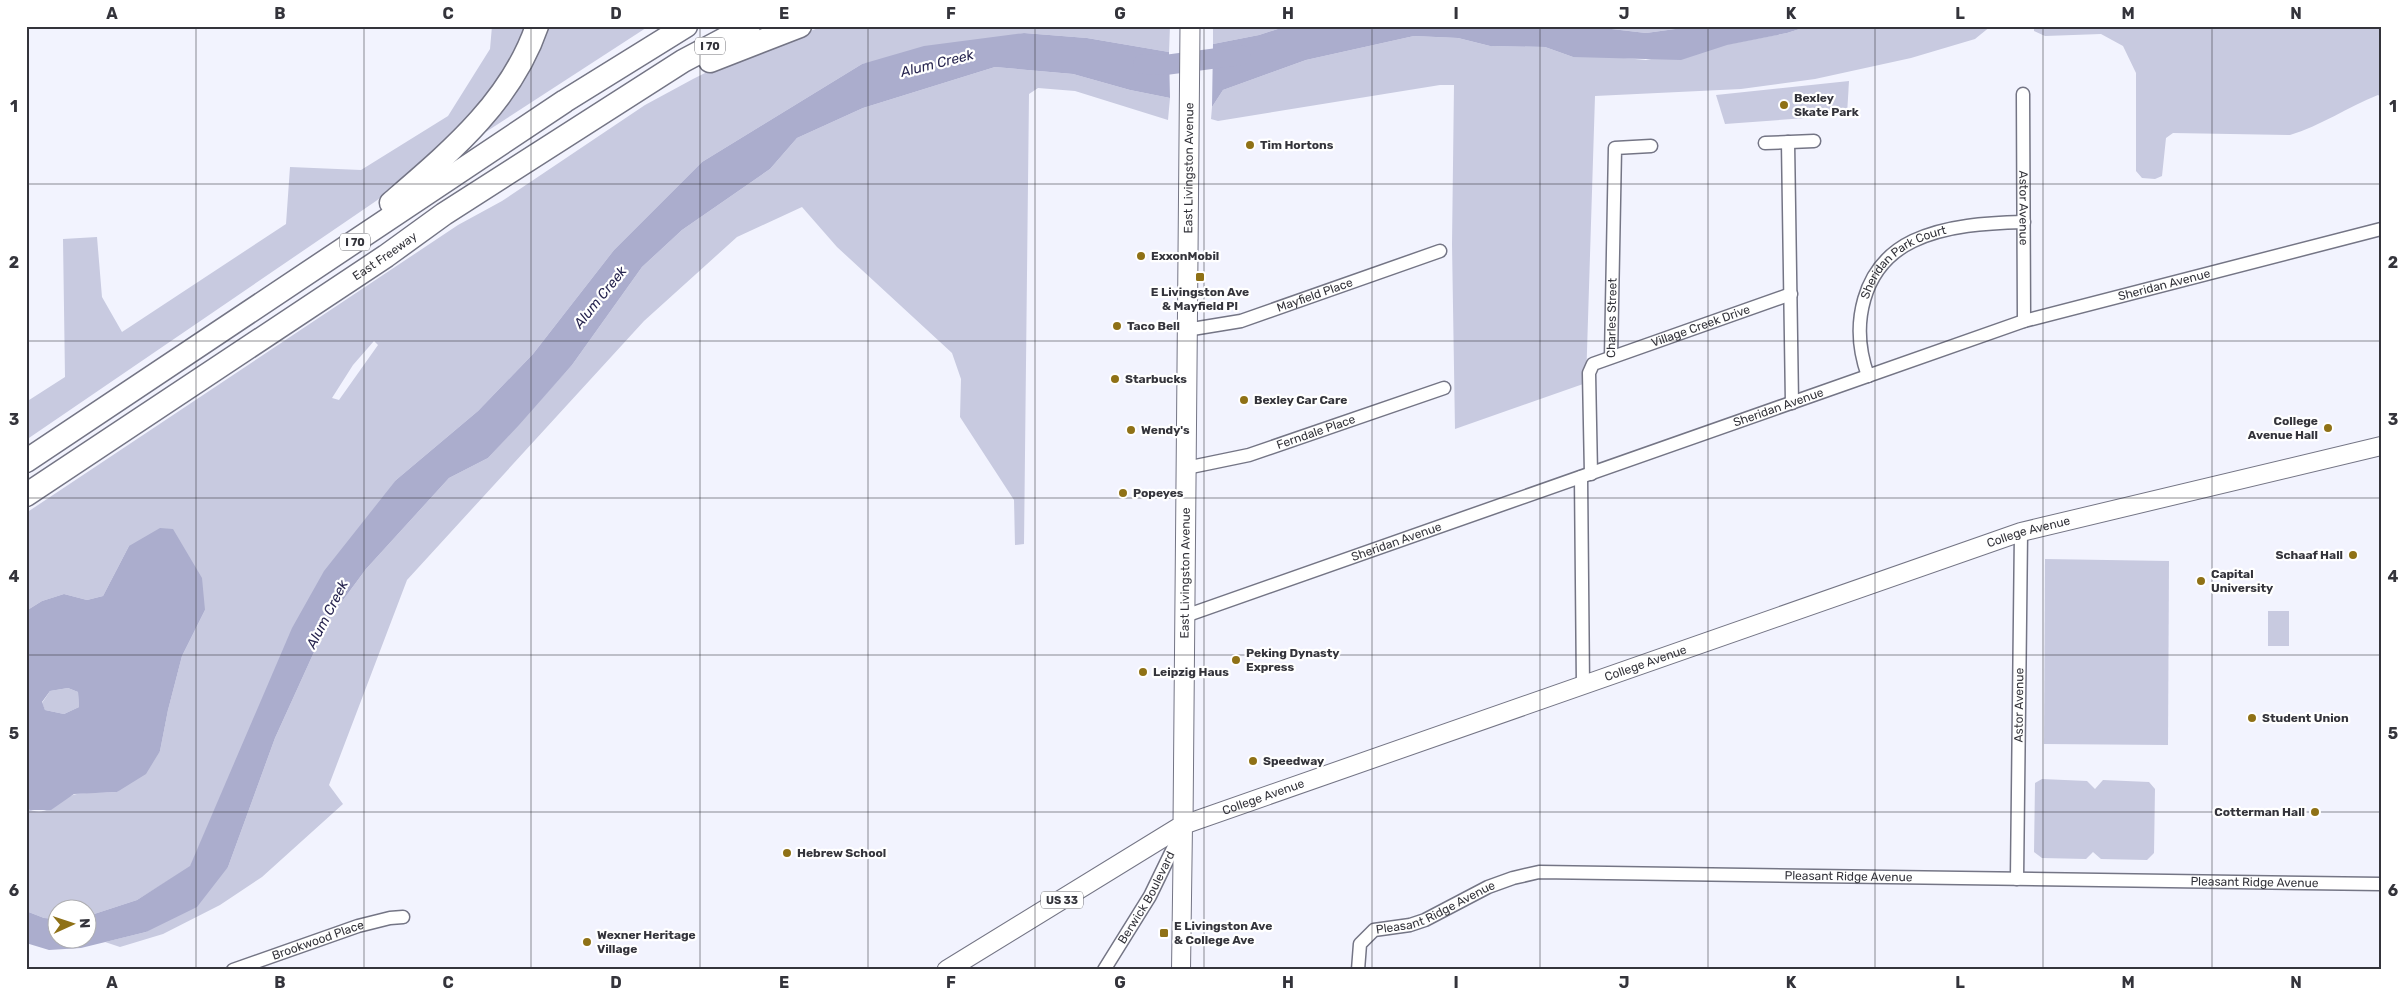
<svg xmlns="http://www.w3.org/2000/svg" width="2407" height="996" font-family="Rubik,sans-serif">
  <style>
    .green { fill: #c8cae0; fill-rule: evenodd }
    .water { fill: #abadcd; fill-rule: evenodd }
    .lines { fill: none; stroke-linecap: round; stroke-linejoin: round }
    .river { stroke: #abadcd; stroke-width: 20 }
    .street-casing { stroke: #747585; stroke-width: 15 }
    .secondary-casing { stroke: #747585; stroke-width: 20 }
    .primary-casing { stroke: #747585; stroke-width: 21 }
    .highway-casing { stroke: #747585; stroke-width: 25 }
    .street { stroke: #fff; stroke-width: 12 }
    .secondary { stroke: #fff; stroke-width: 18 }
    .primary { stroke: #fff; stroke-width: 19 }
    .highway { stroke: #fff; stroke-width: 22 }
    .grid { fill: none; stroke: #34343b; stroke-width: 1; stroke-opacity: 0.55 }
    .poi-dot { fill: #8f7116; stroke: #fff; stroke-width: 2 }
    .labels { text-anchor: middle; stroke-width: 4.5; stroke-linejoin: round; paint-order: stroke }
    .shield { fill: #fff; stroke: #717176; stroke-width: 1 }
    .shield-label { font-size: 11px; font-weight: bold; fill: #34343b }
    .poi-label { font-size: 12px; font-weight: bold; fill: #34343b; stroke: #fff; text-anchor: start }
    .street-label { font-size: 12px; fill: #34343b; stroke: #fff }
    .water-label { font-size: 14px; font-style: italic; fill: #282650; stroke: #fff }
    .neatline { fill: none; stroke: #34343b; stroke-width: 2 }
    .grid-label { font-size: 16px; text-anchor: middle; font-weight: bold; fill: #34343b }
  </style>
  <rect width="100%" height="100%" fill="#f2f3fe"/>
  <g class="green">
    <path d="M492,26H529L500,84L421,166L376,201L26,440V402L65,377L63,239L97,237L102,297L122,332L286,224L290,167L361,170L448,116L490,49Z"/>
    <path d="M544,26H649L475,139Z"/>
    <path d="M824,26H1170L1169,52L1087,38L1024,33L862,64L702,162L614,250L533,354L478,411L396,480L229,777L190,867L137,900L88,916V908H58L57,919L44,918L26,911V808C50,820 59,797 77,794C90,792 103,793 117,792L160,751L168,710L182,656L205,610L129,546L103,596L87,600L64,594L42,601L26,611V513L458,225L502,201L645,105L693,79L735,58ZM374,341L378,345L339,400L332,398L353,365Z"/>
    <path d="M1213,26H1287L1259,35L1213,44Z"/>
    <path d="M1586,26H1697L1646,33Z"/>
    <path d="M1809,26H1991L1975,39L1911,58L1815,79L1741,89L1595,96L1586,383L1455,429L1452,244L1454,85H1440L1218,121L1211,119L1212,107L1223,90L1306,60L1414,36L1458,38L1490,46L1545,47L1573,57H1613L1646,60L1787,33Z"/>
    <path d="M2034,26H2381V97L2378,95C2348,107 2320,126 2290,135L2173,133L2166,138L2162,176L2155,179L2142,178L2136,171V73L2123,46L2101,34L2045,36L2034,31Z"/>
    <path d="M995,67L1073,74L1130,90L1170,98L1168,120L1075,91L1038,88L1029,94L1024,544L1015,545L1014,500L960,417L961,379L952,353L837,247L802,207L737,237L644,321L407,580L329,785L343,804L262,877L220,905L163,934L120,947L105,942L146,932L228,867L275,738L329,619L366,569L449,478L488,458L572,365L642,267L682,230L770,169L797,138L863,108Z"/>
    <path d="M1849,81L1847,115L1725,124L1716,95Z"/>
    <path d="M2045,559L2169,561L2168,745L2044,744Z"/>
    <rect x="2268" y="611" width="21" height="35"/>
    <path d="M68,688L78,692L79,707L64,714L45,710L42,703L50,691Z"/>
    <path d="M2042,779L2087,781L2095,789L2103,780L2149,782L2155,789L2154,853L2147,860L2101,859L2093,852L2086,859L2042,858L2034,852L2035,783Z"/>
  </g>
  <g class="water">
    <path d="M1287,26H1586L1646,33L1697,26H1809L1787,33L1727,45L1681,60L1573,57L1545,47L1490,46L1458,38L1414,36L1306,60L1223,90L1212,107L1213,44L1259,35Z"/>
    <path d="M1024,33L1087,38L1169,52L1170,98L1130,90L1073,74L995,67L863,108L797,138L770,169L682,230L642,267L572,365L519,425L488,458L449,478L366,569L329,619L275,738L228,867L197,907L146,932L81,948L49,950L26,943V911L44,918L57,919L58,938H88V916L137,900L190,866L292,628L324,571L396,480L478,411L533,354L614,250L702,162L862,64L924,46Z"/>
    <path d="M160,528L173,529L202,578L205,610L182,656L168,710L160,751L146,774L117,792L74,794L51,810H30L26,808V611L42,601L64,594L87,600L103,596L129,546ZM68,688L78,692L79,707L64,714L45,710L42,702L50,691Z"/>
  </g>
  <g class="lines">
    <path class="river" d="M1143,64L1165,65L1241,55"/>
    <defs>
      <g id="street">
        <path id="s1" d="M2023,94L2024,321"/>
        <path d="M1788,142L1792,403"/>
        <path d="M1765,143L1814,141"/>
        <path id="s2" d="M1186,330L1241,321L1440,251"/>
        <path id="s3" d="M1611,357L1615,148L1651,146"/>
        <path id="s4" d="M1868,376C1850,326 1861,266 1913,241C1947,225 1987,223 2024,222"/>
        <path id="s5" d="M1186,468L1249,455L1444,388"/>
        <path id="s6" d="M1591,474L1589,373L1593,364L1791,294"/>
        <path d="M1581,477L1583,686"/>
        <path id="s7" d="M1185,616L2024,321L2381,229"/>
        <path id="s8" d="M2017,879L2021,532"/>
        <path id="s9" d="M233,970L358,926L390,918L403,917"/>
        <path id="s10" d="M1104,970L1150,896L1181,832"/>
        <path id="s11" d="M1358,970L1360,944L1374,930L1410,925L1425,920L1488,887L1513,878L1539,872L2381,884"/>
      </g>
      <g id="secondary">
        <path id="s12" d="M1181,970L1183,825L2021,532L2381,446"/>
      </g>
      <g id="primary">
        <path id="s13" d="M947,970L1183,825L1190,26"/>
      </g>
      <g id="highway">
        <path d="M710,61L800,26"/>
        <path d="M391,203C450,152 511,102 537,26"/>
        <path d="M26,461L565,101L686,26"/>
        <path id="s14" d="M26,495L386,256L444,214L683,61L749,26"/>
      </g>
    </defs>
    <use href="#street" class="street-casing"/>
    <use href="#secondary" class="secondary-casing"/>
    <use href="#primary" class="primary-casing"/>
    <use href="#highway" class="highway-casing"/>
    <use href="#street" class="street"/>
    <use href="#secondary" class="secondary"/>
    <use href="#primary" class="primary"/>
    <use href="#highway" class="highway"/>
  </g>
  <path class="grid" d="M196,26V970M364,26V970M531,26V970M700,26V970M868,26V970M1035,26V970M1204,26V970M1372,26V970M1540,26V970M1708,26V970M1875,26V970M2043,26V970M2212,26V970M26,184H2381M26,341H2381M26,498H2381M26,655H2381M26,812H2381"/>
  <g class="poi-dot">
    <circle cx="1784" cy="105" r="5"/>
    <circle cx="1250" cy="145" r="5"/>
    <circle cx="1141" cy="256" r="5"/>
    <rect x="1195" y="272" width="10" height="10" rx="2.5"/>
    <circle cx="1117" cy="326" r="5"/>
    <circle cx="1115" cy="379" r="5"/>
    <circle cx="1244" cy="400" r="5"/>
    <circle cx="2328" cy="428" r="5"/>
    <circle cx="1131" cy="430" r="5"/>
    <circle cx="1123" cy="493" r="5"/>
    <circle cx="2353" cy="555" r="5"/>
    <circle cx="2201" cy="581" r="5"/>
    <circle cx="1236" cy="660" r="5"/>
    <circle cx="1143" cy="672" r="5"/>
    <circle cx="2252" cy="718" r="5"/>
    <circle cx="1253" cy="761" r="5"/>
    <circle cx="2315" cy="812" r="5"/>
    <circle cx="787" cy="853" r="5"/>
    <rect x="1159" y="928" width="10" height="10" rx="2.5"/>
    <circle cx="587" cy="942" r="5"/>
  </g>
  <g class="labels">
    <g class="shield">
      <rect x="695" y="37.5" width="30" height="17" rx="4"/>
      <rect x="340" y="233.5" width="30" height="17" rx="4"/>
      <rect x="1041" y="891.5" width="42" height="17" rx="4"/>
    </g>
    <g class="shield-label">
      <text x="710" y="50">I 70</text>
      <text x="355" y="246">I 70</text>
      <text x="1062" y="904">US 33</text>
    </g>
    <g class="poi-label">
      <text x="1794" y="102">Bexley<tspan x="1794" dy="14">Skate Park</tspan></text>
      <text x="1260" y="149">Tim Hortons</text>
      <text x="1151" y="260">ExxonMobil</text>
      <text x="1200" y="296" text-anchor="middle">E Livingston Ave<tspan x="1200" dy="14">&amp; Mayfield Pl</tspan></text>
      <text x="1127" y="330">Taco Bell</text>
      <text x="1125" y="383">Starbucks</text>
      <text x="1254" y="404">Bexley Car Care</text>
      <text x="2318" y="425" text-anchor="end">College<tspan x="2318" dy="14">Avenue Hall</tspan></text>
      <text x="1141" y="434">Wendy's</text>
      <text x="1133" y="497">Popeyes</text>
      <text x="2343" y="559" text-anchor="end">Schaaf Hall</text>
      <text x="2211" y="578">Capital<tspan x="2211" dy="14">University</tspan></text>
      <text x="1246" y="657">Peking Dynasty<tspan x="1246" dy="14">Express</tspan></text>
      <text x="1153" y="676">Leipzig Haus</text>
      <text x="2262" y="722">Student Union</text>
      <text x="1263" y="765">Speedway</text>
      <text x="2305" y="816" text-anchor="end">Cotterman Hall</text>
      <text x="797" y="857">Hebrew School</text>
      <text x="1174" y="930">E Livingston Ave<tspan x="1174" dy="14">&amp; College Ave</tspan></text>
      <text x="597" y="939">Wexner Heritage<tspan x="597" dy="14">Village</tspan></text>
    </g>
    <g class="street-label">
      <text dy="4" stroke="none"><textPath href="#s13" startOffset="934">East Livingston Avenue</textPath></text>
      <text dy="4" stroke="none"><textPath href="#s1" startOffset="114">Astor Avenue</textPath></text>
      <text dy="4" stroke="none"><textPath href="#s14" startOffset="431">East Freeway</textPath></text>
      <text dy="4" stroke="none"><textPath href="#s4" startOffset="135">Sheridan Park Court</textPath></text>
      <text dy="4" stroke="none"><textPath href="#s7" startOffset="1034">Sheridan Avenue</textPath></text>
      <text dy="4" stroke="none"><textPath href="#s2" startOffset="134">Mayfield Place</textPath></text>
      <text dy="4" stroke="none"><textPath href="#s3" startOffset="39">Charles Street</textPath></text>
      <text dy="4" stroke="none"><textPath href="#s6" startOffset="225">Village Creek Drive</textPath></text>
      <text dy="4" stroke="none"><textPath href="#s7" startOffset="629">Sheridan Avenue</textPath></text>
      <text dy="4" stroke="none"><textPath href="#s5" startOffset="135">Ferndale Place</textPath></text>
      <text dy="4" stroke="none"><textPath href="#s12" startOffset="1040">College Avenue</textPath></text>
      <text dy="4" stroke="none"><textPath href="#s7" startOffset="224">Sheridan Avenue</textPath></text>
      <text dy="4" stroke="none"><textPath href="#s13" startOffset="529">East Livingston Avenue</textPath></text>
      <text dy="4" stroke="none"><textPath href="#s12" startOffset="635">College Avenue</textPath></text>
      <text dy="4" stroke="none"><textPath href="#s8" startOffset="174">Astor Avenue</textPath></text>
      <text dy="4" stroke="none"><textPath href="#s12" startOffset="230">College Avenue</textPath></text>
      <text dy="4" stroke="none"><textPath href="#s11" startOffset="532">Pleasant Ridge Avenue</textPath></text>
      <text dy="4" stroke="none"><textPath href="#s11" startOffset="938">Pleasant Ridge Avenue</textPath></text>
      <text dy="4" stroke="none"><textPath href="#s10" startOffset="84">Berwick Boulevard</textPath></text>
      <text dy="4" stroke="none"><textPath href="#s11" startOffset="112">Pleasant Ridge Avenue</textPath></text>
      <text dy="4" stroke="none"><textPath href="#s9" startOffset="90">Brookwood Place</textPath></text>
    </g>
    <g class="water-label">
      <text transform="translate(937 63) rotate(-14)" y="5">Alum Creek</text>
      <text transform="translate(600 297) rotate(-51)" y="5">Alum Creek</text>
      <text transform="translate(327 614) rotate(-63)" y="5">Alum Creek</text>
    </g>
  </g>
  <rect width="2407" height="996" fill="none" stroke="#ffffff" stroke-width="55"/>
  <g transform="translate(72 924) rotate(87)"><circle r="24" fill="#ffffff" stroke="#aeaeb1"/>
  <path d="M0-4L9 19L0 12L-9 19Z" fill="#8f7116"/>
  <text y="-8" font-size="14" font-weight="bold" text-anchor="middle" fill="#34343b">N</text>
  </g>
  <rect x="28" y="28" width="2352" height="940" class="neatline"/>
  <g class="grid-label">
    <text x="112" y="19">A</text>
    <text x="280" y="19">B</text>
    <text x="448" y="19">C</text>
    <text x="616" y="19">D</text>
    <text x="784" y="19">E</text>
    <text x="951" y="19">F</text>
    <text x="1120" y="19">G</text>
    <text x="1288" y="19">H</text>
    <text x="1456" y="19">I</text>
    <text x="1624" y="19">J</text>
    <text x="1791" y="19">K</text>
    <text x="1960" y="19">L</text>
    <text x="2128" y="19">M</text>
    <text x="2296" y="19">N</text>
    <text x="14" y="112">1</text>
    <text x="2393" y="112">1</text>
    <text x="14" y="268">2</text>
    <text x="2393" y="268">2</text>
    <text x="14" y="425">3</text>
    <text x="2393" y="425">3</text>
    <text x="14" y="582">4</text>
    <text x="2393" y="582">4</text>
    <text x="14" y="739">5</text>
    <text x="2393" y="739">5</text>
    <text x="14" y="896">6</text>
    <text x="2393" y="896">6</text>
    <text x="112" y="988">A</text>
    <text x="280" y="988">B</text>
    <text x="448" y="988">C</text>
    <text x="616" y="988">D</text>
    <text x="784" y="988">E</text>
    <text x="951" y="988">F</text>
    <text x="1120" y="988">G</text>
    <text x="1288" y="988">H</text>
    <text x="1456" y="988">I</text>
    <text x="1624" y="988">J</text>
    <text x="1791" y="988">K</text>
    <text x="1960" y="988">L</text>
    <text x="2128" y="988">M</text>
    <text x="2296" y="988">N</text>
  </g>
</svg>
